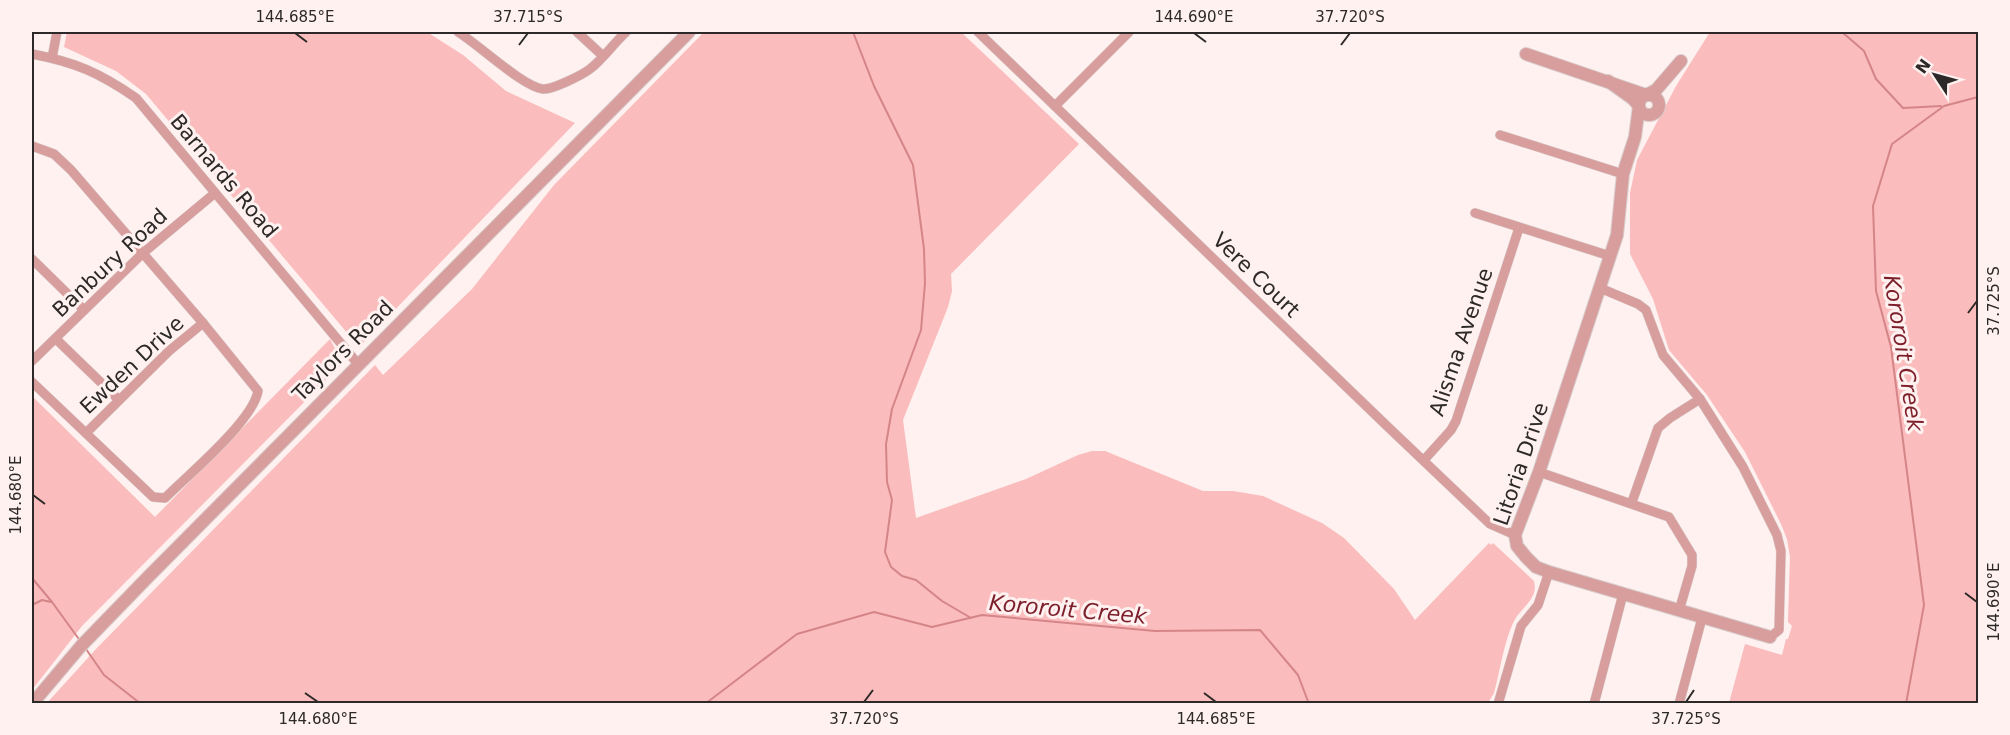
<svg xmlns="http://www.w3.org/2000/svg" width="2010" height="735" font-family="'DejaVu Sans',sans-serif">
  <style>
    .green { fill: #fabcbc }
    .lines { fill: none; stroke-linecap: round; stroke-linejoin: round }
    .stream { stroke: #d58587; stroke-width: 2 }
    .minor-casing { stroke: #d8cdcc; stroke-width: 10 }
    .tertiary-casing { stroke: #d8cdcc; stroke-width: 14 }
    .minor { stroke: #d89d9d; stroke-width: 9 }
    .tertiary { stroke: #d89d9d; stroke-width: 12 }
    .ticks { fill: none; stroke: #2d2928; stroke-width: 2 }
    .labels { text-anchor: middle; stroke-width: 6; stroke-linejoin: round; paint-order: stroke }
    .street-label { font-size: 21px; fill: #2d2928; stroke: #fef1f0 }
    .water-label { font-size: 22px; font-style: italic; fill: #7d1f2b; stroke: #fef1f0 }
    .neatline { fill: none; stroke: #2d2928; stroke-width: 2 }
    .ticks-label { font-size: 15px; text-anchor: middle; fill: #2d2928 }
  </style>
  <rect width="100%" height="100%" fill="#fef1f0"/>
  <g class="green">
    <path d="M67,32H427L463,55L506,91L575,123L359,347L146,94L116,71L64,47Z"/>
    <path d="M704,32H961L1079,144L951,274L952,291L948,307L903,420L916,518L1026,479L1078,455L1092,451H1105L1203,491H1233L1263,496L1322,523L1344,538L1394,589L1415,620L1489,543L1491,545L1493,543L1534,581C1539,599 1521,607 1514,621C1504,641 1500,671 1494,693L1488,703H47L96,649L375,365L383,375L472,289L554,185Z"/>
    <path d="M1710,32H1978V703H1729L1745,644L1782,655L1786,639H1788L1792,626L1788,622L1790,557L1787,539L1781,524L1745,452L1707,395L1669,350L1653,299L1630,254V193L1637,160L1676,86Z"/>
    <path d="M330,339L340,358V366L82,626L32,690V396L155,517Z"/>
  </g>
  <g class="lines">
    <g class="stream">
      <path d="M853,32L874,86L913,165L924,249L925,283L921,330L892,409L886,444L887,482L892,500L885,552L891,567L902,576L916,580L942,601L971,618"/>
      <path d="M1842,32L1864,51L1876,79L1903,108L1941,106"/>
      <path d="M32,578L52,602L81,642"/>
      <path d="M32,605L42,600L51,602"/>
      <path d="M86,649L104,675L141,704"/>
      <path d="M705,704L797,634L874,612L932,627L982,615L1155,631L1260,630L1298,675L1309,704"/>
      <path d="M1906,704L1924,605L1891,347L1876,291L1873,206L1892,144L1944,106L1978,97"/>
    </g>
    <defs>
      <g id="minor">
        <path d="M458,32C478,44 523,87 543,89C552,90 582,75 590,69C603,59 614,43 626,32"/>
        <path d="M577,32L603,56"/>
        <path d="M978,32L1387,426L1490,524L1515,535"/>
        <path d="M32,54C75,62 100,73 136,98L358,364"/>
        <path d="M52,58L57,32"/>
        <path d="M1055,106L1129,32"/>
        <path d="M1500,135L1623,174"/>
        <path d="M32,146L54,154L71,170L203,323L258,391C253,421 188,475 165,498L153,497L32,382"/>
        <path d="M1475,213L1610,256"/>
        <path d="M32,259L84,310"/>
        <path d="M1600,288L1638,304L1646,310L1663,355L1700,399L1743,467L1777,535L1781,551L1779,630L1770,637"/>
        <path d="M56,339L119,400"/>
        <path d="M32,361L143,253L215,193"/>
        <path d="M86,433L169,351L203,323"/>
        <path d="M1424,460L1451,430L1456,421L1519,228"/>
        <path d="M1539,472L1669,517L1692,555V566L1679,611"/>
        <path d="M1632,502L1658,428L1670,418L1700,399"/>
        <path d="M1498,704L1521,626L1538,605L1549,572"/>
        <path d="M1594,704L1623,594"/>
        <path d="M1679,704L1702,618"/>
      </g>
      <g id="tertiary">
        <path d="M1526,54L1646,95L1656,90L1681,61"/>
        <path d="M1608,81L1633,99L1639,106L1635,137L1623,174L1617,235L1539,472L1515,535L1517,546L1526,557L1536,567L1549,572L1770,637"/>
        <circle cx="1649" cy="105" r="10"/>
        <path d="M32,704L81,646L148,577L689,32"/>
      </g>
    </defs>
    <use href="#minor" class="minor-casing"/>
    <use href="#tertiary" class="tertiary-casing"/>
    <use href="#minor" class="minor"/>
    <use href="#tertiary" class="tertiary"/>
  </g>
  <path class="ticks" d="M295,33L307,42M1194,33L1206,42M519,45L528,33M1341,45L1350,33M1968,313L1977,301M33,495L45,504M1965,593L1977,602M305,693L318,702M1204,693L1216,702M864,702L873,690M1686,702L1694,690"/>
  <g class="labels">
    <g class="street-label">
      <text transform="translate(224 176) rotate(50)" y="7">Barnards Road</text>
      <text transform="translate(110 263) rotate(-43)" y="7">Banbury Road</text>
      <text transform="translate(1256 275) rotate(44)" y="7">Vere Court</text>
      <text transform="translate(1461 342) rotate(-71)" y="7">Alisma Avenue</text>
      <text transform="translate(343 351) rotate(-45)" y="7">Taylors Road</text>
      <text transform="translate(132 365) rotate(-43)" y="7">Ewden Drive</text>
      <text transform="translate(1521 464) rotate(-71)" y="7">Litoria Drive</text>
    </g>
    <g class="water-label">
      <text transform="translate(1904 353) rotate(81)" y="8">Kororoit Creek</text>
      <text transform="translate(1068 609) rotate(5)" y="8">Kororoit Creek</text>
    </g>
  </g>
  <rect width="2010" height="735" fill="none" stroke="#fef1f0" stroke-width="66"/>
  <g transform="translate(1935 75) rotate(306)" stroke="#fef1f0" stroke-width="4.5" paint-order="stroke">
  <path d="M0-4.5L10 22L0 15L-10 22Z" fill="#2d2928"/>
  <text y="-9" font-size="16" font-weight="bold" text-anchor="middle" fill="#2d2928">N</text>
  </g>
  <rect x="33" y="33" width="1944" height="669" class="neatline"/>
  <g class="ticks-label">
    <text x="295" y="22">144.685°E</text>
    <text x="528" y="22">37.715°S</text>
    <text x="1194" y="22">144.690°E</text>
    <text x="1350" y="22">37.720°S</text>
    <text transform="translate(1994 301) rotate(-90)" y="5">37.725°S</text>
    <text transform="translate(16 495) rotate(-90)" y="5">144.680°E</text>
    <text transform="translate(1994 602) rotate(-90)" y="5">144.690°E</text>
    <text x="318" y="724">144.680°E</text>
    <text x="864" y="724">37.720°S</text>
    <text x="1216" y="724">144.685°E</text>
    <text x="1686" y="724">37.725°S</text>
  </g>
</svg>
